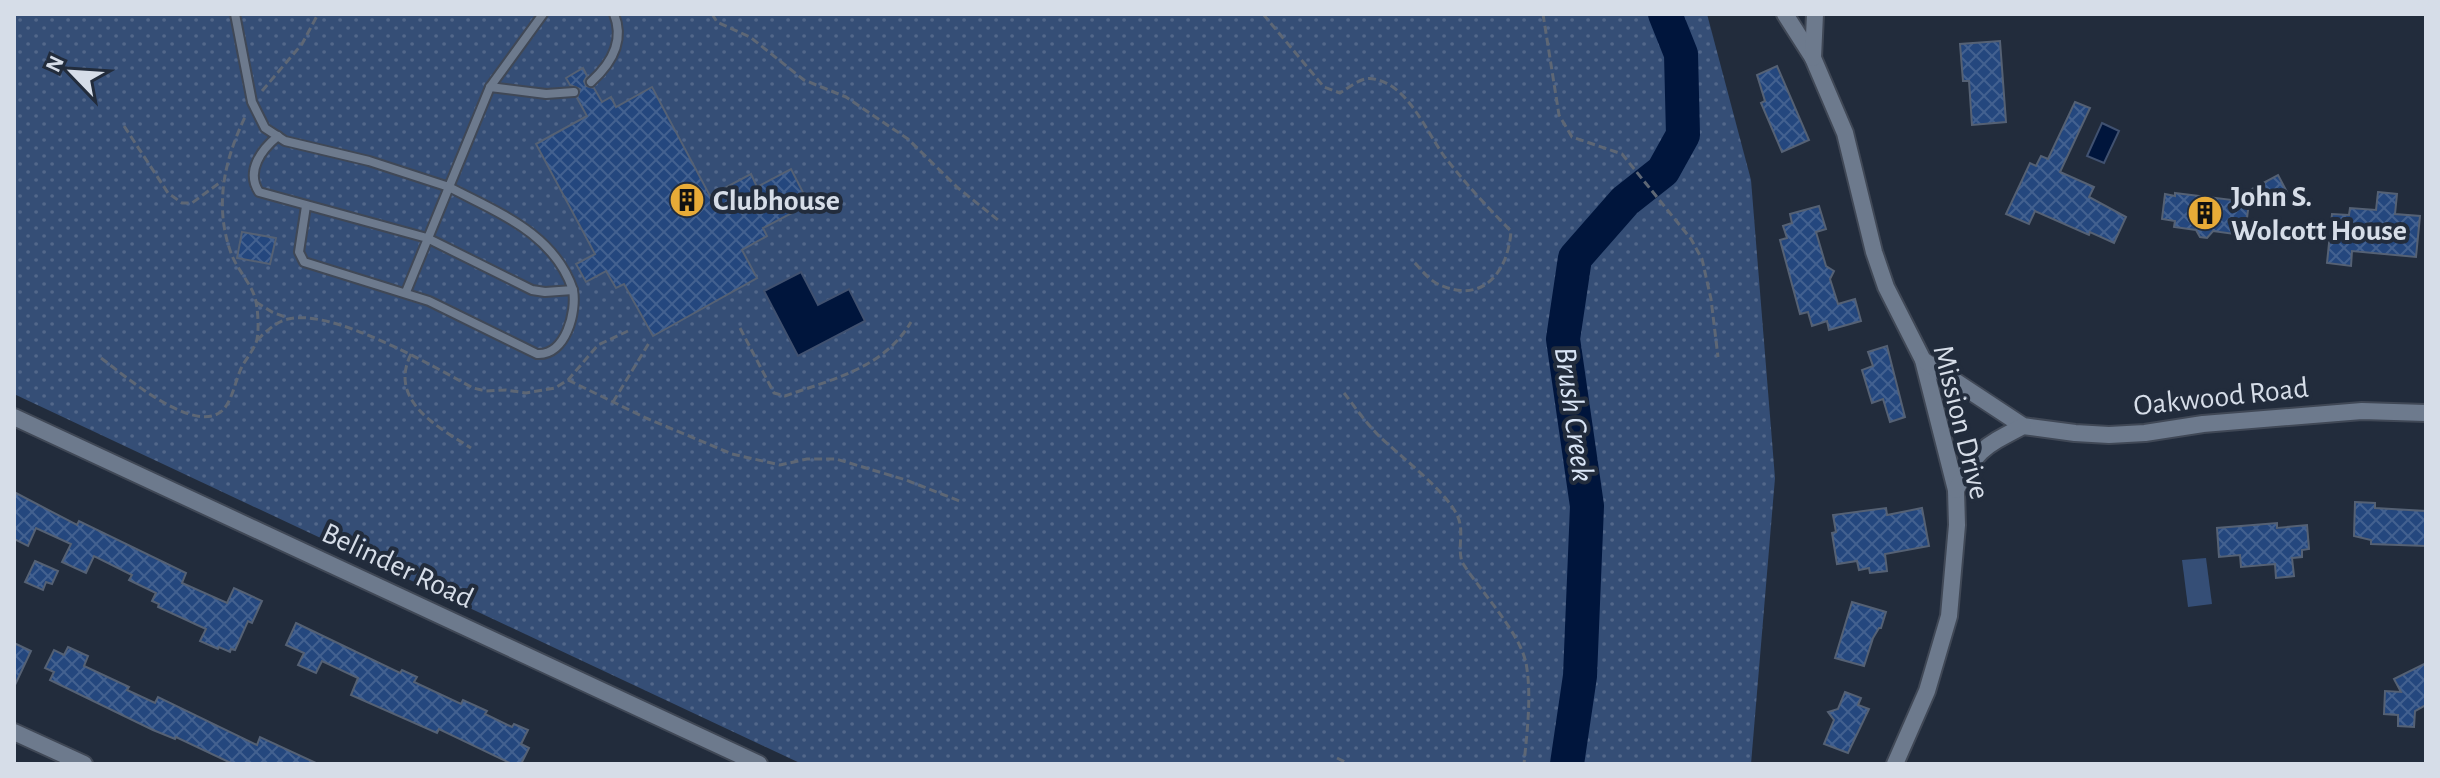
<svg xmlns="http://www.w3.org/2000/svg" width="2440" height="778" font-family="'Alegreya Sans',sans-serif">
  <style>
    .grass { fill: url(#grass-dots) }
    .green { fill: #354e76 }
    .water { fill: #00153c; stroke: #405170; stroke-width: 2 }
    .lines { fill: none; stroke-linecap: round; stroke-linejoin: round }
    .river { stroke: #00153c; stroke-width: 34 }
    .building { fill: url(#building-cross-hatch); stroke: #556174; stroke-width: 2 }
    .service-casing { stroke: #404856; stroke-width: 12 }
    .minor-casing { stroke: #404856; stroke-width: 20 }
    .path { stroke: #5e6775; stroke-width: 3; stroke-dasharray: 8 4; stroke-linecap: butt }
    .service { stroke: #6d7a8d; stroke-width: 8 }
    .minor { stroke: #6d7a8d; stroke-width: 16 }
    .labels { text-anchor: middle; stroke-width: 8; stroke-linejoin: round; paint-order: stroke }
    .poi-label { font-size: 30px; font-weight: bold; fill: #d6dde8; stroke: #222c3c; text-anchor: start }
    .street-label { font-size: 30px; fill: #d6dde8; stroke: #222c3c }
    .water-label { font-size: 32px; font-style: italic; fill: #d9e5f6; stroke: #222c3c }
  </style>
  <defs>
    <pattern id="grass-dots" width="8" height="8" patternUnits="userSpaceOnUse" patternTransform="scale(2)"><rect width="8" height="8" fill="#354e76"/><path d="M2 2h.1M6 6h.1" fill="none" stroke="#52678a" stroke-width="1.8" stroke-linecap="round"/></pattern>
    <pattern id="building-cross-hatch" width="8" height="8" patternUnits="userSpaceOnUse" patternTransform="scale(2)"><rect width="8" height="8" fill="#24477e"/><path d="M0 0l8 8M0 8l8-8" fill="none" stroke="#436190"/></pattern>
  </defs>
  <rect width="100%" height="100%" fill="#222c3c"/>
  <path class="grass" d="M14,14H1707L1751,180L1775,478L1751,764H802L14,394Z"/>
  <path class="green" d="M2206,558L2212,604L2188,607L2182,560Z"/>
  <g class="water">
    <path d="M2102,123L2119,131L2104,163L2087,156Z"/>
    <path d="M801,272L818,305L849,289L865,321L798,356L764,291Z"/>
  </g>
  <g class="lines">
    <path class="river" d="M1567,764L1580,676L1587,506L1563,339L1575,258L1625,201L1663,171L1683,135L1681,54L1665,14"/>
  </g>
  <g class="building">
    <path d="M2000,41L2006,122L1972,125L1969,81H1963L1960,44Z"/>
    <path d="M1777,66L1809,140L1782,152L1761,103L1765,101L1757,75Z"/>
    <path d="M583,68L587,76L584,81L586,86L594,88L602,102L611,97L616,107L652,87L710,196L751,174L757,187L791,169L809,204L763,228L767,236L742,250L757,278L653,336L624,284L616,288L606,271L586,282L576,264L595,254L536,144L587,116L577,98L580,89L570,85L566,78Z"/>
    <path d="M2075,102L2090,108L2060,172L2094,187L2089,197L2126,217L2114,243L2090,232L2089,235L2035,211L2029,224L2006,214L2030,163L2036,166L2041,156L2048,159Z"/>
    <path d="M2278,175L2287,192L2260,206L2252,189Z"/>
    <path d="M2378,192L2397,194L2395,214L2420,216L2416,257L2352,251L2351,266L2327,263L2332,214L2349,215L2350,208L2376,210Z"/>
    <path d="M2175,193L2249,202L2246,226L2236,225L2234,234L2213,231L2207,238L2200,237L2196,230L2174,227L2175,221L2162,219L2165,194L2175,196Z"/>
    <path d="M1819,206L1826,229L1816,232L1826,266L1834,271L1830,279L1838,304L1855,299L1861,321L1829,330L1827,321L1812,326L1808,312L1800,314L1780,240L1787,238L1783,226L1792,223L1790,214Z"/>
    <path d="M242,232L276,238L270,264L237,258Z"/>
    <path d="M1887,346L1905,417L1890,422L1883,399L1872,403L1862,370L1873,366L1868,352Z"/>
    <path d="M14,492L77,525L79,521L186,573L182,583L227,603L234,588L262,601L252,623L248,621L235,650L231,649L230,652L219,647L218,649L200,641L206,629L158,607L159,604L152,601L156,593L129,580L132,575L94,556L86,573L62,562L71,544L36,528L28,546L14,539Z"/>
    <path d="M2355,502L2375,503V508L2426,511V546L2371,544V540L2354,536Z"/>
    <path d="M1886,508L1887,515L1922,508L1929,546L1885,554L1887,571L1870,573L1869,568L1859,570L1857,561L1837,564L1832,533L1836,532L1833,515Z"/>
    <path d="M2277,523V528L2307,525L2309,549L2302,550V557L2292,558L2294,576L2276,578L2275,564L2241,567L2240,555L2219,557L2217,528Z"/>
    <path d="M35,561L58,571L52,584L46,582L43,590L25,582Z"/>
    <path d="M1852,602L1886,612L1881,628H1879L1873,638L1864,666L1835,658Z"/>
    <path d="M296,623L400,673L402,670L417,677L414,682L461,704L463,700L487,711L485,714L512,727L514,724L528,730L521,744L529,748L521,764H512L439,729L437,733L351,695L358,678L322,661L316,673L298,665L304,653L286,645Z"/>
    <path d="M14,643L31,651L14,687Z"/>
    <path d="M68,647L88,656L84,666L129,687L127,690L155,703L158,697L257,745L260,737L318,764H233L176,737L175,739L153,730L50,680L54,672L45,668L54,650L64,655Z"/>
    <path d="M2426,663V705L2415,711L2414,727L2398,726V715L2384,714L2385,691L2401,692L2394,679Z"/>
    <path d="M1845,692L1861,698L1858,705L1869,709L1848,753L1824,744L1834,720L1828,712L1838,709Z"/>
  </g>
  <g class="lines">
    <defs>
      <g id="service">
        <path d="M235,14L252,102L265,128L285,141L369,161L449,187L490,87L543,14"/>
        <path d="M591,82C611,64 625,41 614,14"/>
        <path d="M490,87L546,94L574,92"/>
        <path d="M278,136C262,149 245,171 259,192L427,238L532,290L545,292L573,290C554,233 498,213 449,187L406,292"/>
        <path d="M306,206L299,252L304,262L429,301L537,354C566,356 577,311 573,290"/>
      </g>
      <g id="minor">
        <path d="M1785,14L1813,58L1845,133L1874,252L1886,287L1923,360L1956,490L1957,525L1949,616L1927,691L1895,764"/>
        <path d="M1813,58L1815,14"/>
        <path d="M1923,360L2023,426L2075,433L2109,435L2145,433L2203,424L2362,411L2426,413"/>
        <path d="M14,417L759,764"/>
        <path d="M1956,490C1975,450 1985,446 2023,426"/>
        <path d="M14,732L84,764"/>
      </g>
    </defs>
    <use href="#service" class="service-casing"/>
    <use href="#minor" class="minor-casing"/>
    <g class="path">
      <path d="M712,14L717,22L750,37L804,80L846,97L908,139L958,188L998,220"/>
      <path d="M1263,14L1324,87L1340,93C1350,87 1362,76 1374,79C1408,85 1426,131 1444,156C1465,183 1487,207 1511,231C1508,274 1481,306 1436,283C1427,278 1420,268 1413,261"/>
      <path d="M1543,14L1559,115L1572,137L1622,154L1691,239L1702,259L1711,299L1718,357"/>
      <path d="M262,91L302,44L318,14"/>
      <path d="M124,126L168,193L182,203H192L222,181"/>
      <path d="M256,302L272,312L288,318"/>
      <path d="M740,328L774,393L785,396C833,379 884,368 911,322"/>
      <path d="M257,340C266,332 275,322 288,319C332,308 433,366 473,388L486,391L506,390L526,393L555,388L568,380L598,345L628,331"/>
      <path d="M411,354C388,400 436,426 471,448"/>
      <path d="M101,358C124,375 195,437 223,410C232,400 235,383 240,371C244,360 255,350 257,339C259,330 258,311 256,302C253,285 237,270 231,253C214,206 224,161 245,117"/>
      <path d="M568,380L646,418L732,454L780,465L807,459H836L906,480L962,502"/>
      <path d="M1344,393C1355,407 1366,423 1379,436C1400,456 1445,490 1457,515C1465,531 1457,546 1462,562C1480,591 1519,631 1526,663C1532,696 1527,731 1524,764"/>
      <path d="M613,402L649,343"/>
      <path d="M1337,758L1349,764"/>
    </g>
    <use href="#service" class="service"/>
    <use href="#minor" class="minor"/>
  </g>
  <defs>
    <symbol id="building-disc" viewBox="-11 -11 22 22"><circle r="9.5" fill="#e8ab37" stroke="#222c3c"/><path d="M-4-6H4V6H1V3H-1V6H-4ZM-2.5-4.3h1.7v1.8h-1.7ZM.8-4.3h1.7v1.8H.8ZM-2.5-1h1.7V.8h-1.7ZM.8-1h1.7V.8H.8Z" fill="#111"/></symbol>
  </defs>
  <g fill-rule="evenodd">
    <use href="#building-disc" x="667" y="180" width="40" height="40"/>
    <use href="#building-disc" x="2185" y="193" width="40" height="40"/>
  </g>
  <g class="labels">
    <g class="poi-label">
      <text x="2231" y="206">John S.<tspan x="2231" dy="34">Wolcott House</tspan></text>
      <text x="713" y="210">Clubhouse</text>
    </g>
    <g class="street-label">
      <text transform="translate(2221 396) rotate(-6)" y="10">Oakwood Road</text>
      <text transform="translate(1962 422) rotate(76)" y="10">Mission Drive</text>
      <text transform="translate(398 565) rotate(25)" y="10">Belinder Road</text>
    </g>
    <g class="water-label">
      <text transform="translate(1575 414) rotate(82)" y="11">Brush Creek</text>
    </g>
  </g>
  <rect width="2440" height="778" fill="none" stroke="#d6dde8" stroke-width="32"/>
  <g transform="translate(72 72) rotate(295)" stroke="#222c3c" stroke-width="6" paint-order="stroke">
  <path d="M0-6L14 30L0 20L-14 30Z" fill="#d6dde8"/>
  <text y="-12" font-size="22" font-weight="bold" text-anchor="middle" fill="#d6dde8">N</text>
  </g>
</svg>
